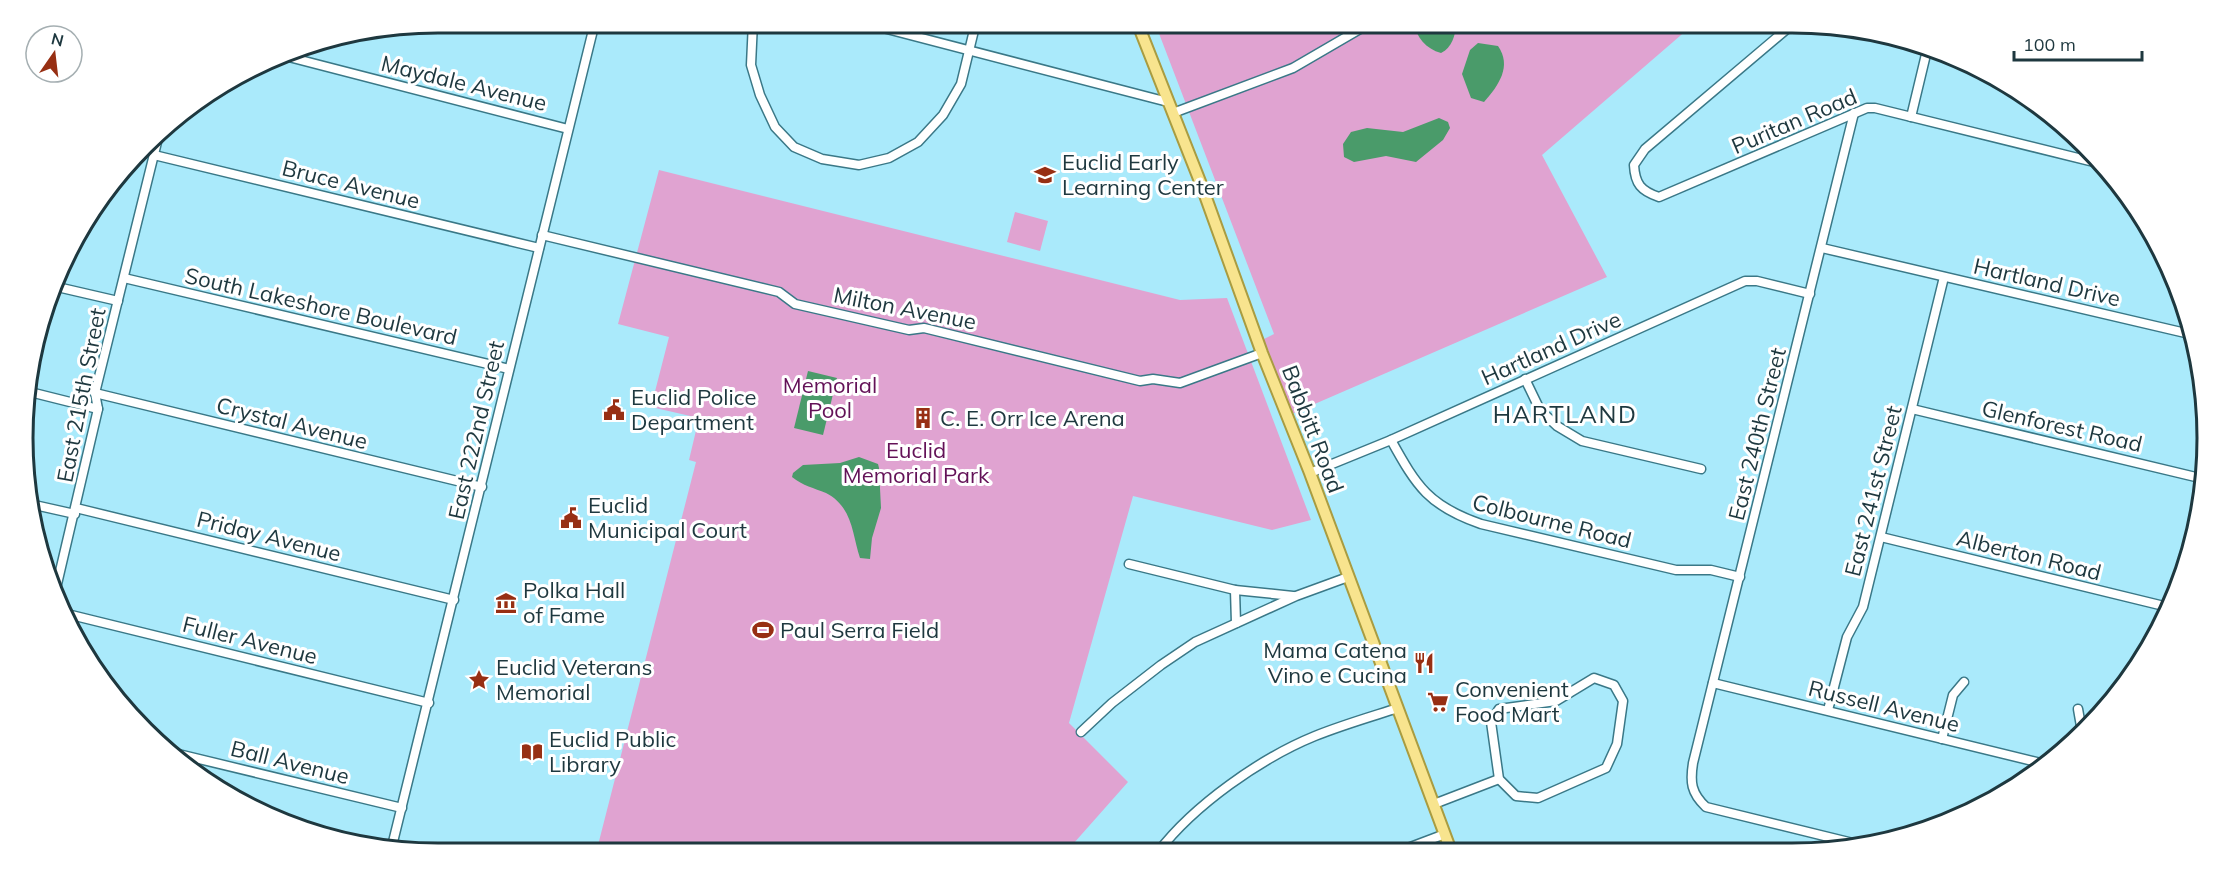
<svg xmlns="http://www.w3.org/2000/svg" width="2230" height="876" font-family="Mulish,sans-serif">
  <style>
    .green { fill: #e0a3d1 }
    .water { fill: #4a9b6a }
    .lines { fill: none; stroke-linecap: round; stroke-linejoin: round }
    .minor-casing { stroke: #3a7887; stroke-width: 11 }
    .major-casing { stroke: #a99c41; stroke-width: 14 }
    .minor { stroke: #fff; stroke-width: 8 }
    .major { stroke: #f8e48e; stroke-width: 10 }
    .labels { text-anchor: middle; stroke-width: 6; stroke-linejoin: round; paint-order: stroke }
    .street-label { font-size: 22px; fill: #1e383f; stroke: #fff }
    .poi-label { font-size: 22px; fill: #1e383f; stroke: #fff; text-anchor: start }
    .park-label { font-size: 22px; fill: #631157; stroke: #fff }
    .neighbourhood-label { font-size: 24px; letter-spacing: 1.5px; fill: #1e383f; stroke: #fff }
    .rim { fill: none; stroke: #1e383f; stroke-width: 3 }
  </style>
  <rect width="100%" height="100%" fill="#aaeafb"/>
  <g class="green">
    <path d="M1155,23H1695L1542,155L1607,277L1287,416L1258,342L1274,334Z"/>
    <path d="M659,170L1180,300L1227,298L1311,520L1272,530L1133,496L1069,723L1128,782L1066,852L596,853L696,462L689,460L699,418L651,407L669,337L618,324Z"/>
    <path d="M1015,212L1048,221L1040,251L1007,242Z"/>
  </g>
  <g class="water">
    <path d="M1414,23H1456C1456,34 1452,48 1441,53C1426,49 1416,37 1414,23Z"/>
    <path d="M1478,43L1498,46C1512,66 1499,85 1484,102L1471,98L1462,74L1470,50Z"/>
    <path d="M1439,118L1448,122L1450,128L1443,140L1416,162L1386,156L1354,162L1344,157L1343,144L1351,132L1367,128L1403,132Z"/>
    <path d="M808,371L837,378L823,435L794,428Z"/>
    <path d="M859,457L878,464L879,468L881,508L872,538L870,559L860,558C852,534 853,507 826,493C814,488 803,486 792,477L793,473L803,465L840,463Z"/>
  </g>
  <g class="lines">
    <defs>
      <g id="minor">
        <path d="M753,22L751,65L760,95L775,127L794,147L822,159L859,165L889,158L918,142L943,115L961,84L976,22"/>
        <path d="M860,22L1168,102"/>
        <path d="M1794,23L1645,149L1634,165C1635,184 1641,191 1659,197L1867,108H1875L2102,164"/>
        <path d="M281,55L568,129"/>
        <path d="M1173,113L1293,68L1372,22"/>
        <path d="M1854,113L1693,763C1690,782 1691,793 1706,807L1861,845"/>
        <path d="M1911,117L1928,46"/>
        <path d="M154,155L539,248"/>
        <path d="M542,235L779,292L795,304L909,330L924,328L1140,381L1153,379L1180,383L1262,353"/>
        <path d="M1822,248L2194,335"/>
        <path d="M124,278L509,369"/>
        <path d="M53,286L118,301"/>
        <path d="M1525,379L1540,410L1557,426L1582,441L1701,469"/>
        <path d="M26,391L98,409"/>
        <path d="M95,393L482,487"/>
        <path d="M1912,409L2204,479"/>
        <path d="M1391,440C1417,487 1429,506 1481,524L1676,570H1711L1740,577"/>
        <path d="M1310,473L1391,440L1745,281H1757L1810,294"/>
        <path d="M30,504L75,514"/>
        <path d="M76,508L454,600"/>
        <path d="M1881,537L2168,607"/>
        <path d="M1129,564L1235,590L1293,596"/>
        <path d="M1235,590L1236,623"/>
        <path d="M54,597L98,409L95,393L160,130"/>
        <path d="M63,613L429,703"/>
        <path d="M1594,678L1614,685L1623,701L1617,744L1606,768L1538,798L1516,796L1499,779L1491,722L1499,709L1556,701Z"/>
        <path d="M1713,683L2045,764"/>
        <path d="M2078,709L2082,732"/>
        <path d="M1828,710L1847,637L1863,607L1944,277"/>
        <path d="M1081,732L1112,703L1161,665L1195,642L1296,596L1348,577"/>
        <path d="M1942,739L1953,695L1964,682"/>
        <path d="M170,752L402,808"/>
        <path d="M1434,804L1499,779"/>
        <path d="M392,846L595,22"/>
        <path d="M1400,851L1445,834"/>
        <path d="M1158,852C1194,805 1261,758 1315,736C1342,725 1370,717 1398,708"/>
      </g>
      <path id="major" d="M1137,22L1201,184L1262,353L1310,473L1451,851"/>
    </defs>
    <use href="#minor" class="minor-casing"/>
    <use href="#major" class="major-casing"/>
    <use href="#minor" class="minor"/>
    <use href="#major" class="major"/>
  </g>
  <defs>
    <symbol id="school-bare" viewBox="-9 -9 18 18"><path d="M0-5L7-2L0 1L-7-2ZM-4 1L0 2.5L4 1V4Q0 6-4 4Z" fill="#972f13" stroke="#fff" stroke-width="2.5" paint-order="stroke"/></symbol>
    <symbol id="civic-bare" viewBox="-9 -9 18 18"><path d="M-.6-6.5H3V-4.5H.6V-3L4-1V1h2V6H-6V1h2V-1L-.6-3ZM-1.2 2.5V6h2.4V2.5Z" fill="#972f13" stroke="#fff" stroke-width="2.5" paint-order="stroke"/></symbol>
    <symbol id="building-bare" viewBox="-9 -9 18 18"><path d="M-4-6H4V6H1V3H-1V6H-4ZM-2.5-4.3h1.7v1.8h-1.7ZM.8-4.3h1.7v1.8H.8ZM-2.5-1h1.7V.8h-1.7ZM.8-1h1.7V.8H.8Z" fill="#972f13" stroke="#fff" stroke-width="2.5" paint-order="stroke"/></symbol>
    <symbol id="museum-bare" viewBox="-9 -9 18 18"><path d="M0-6L6-3V-2H-6V-3ZM-5-1h2V3h-2ZM-1-1h2V3h-2ZM3-1h2V3H3ZM-6 4H6V6H-6Z" fill="#972f13" stroke="#fff" stroke-width="2.5" paint-order="stroke"/></symbol>
    <symbol id="stadium-bare" viewBox="-9 -9 18 18"><path d="M0-5a6.5 5 0 1 0 0 10a6.5 5 0 1 0 0-10ZM-3.5-1.8h7v3.6h-7Z" fill="#972f13" stroke="#fff" stroke-width="2.5" paint-order="stroke"/></symbol>
    <symbol id="restaurant-bare" viewBox="-9 -9 18 18"><path d="M-5-6h1v4h1v-4h1v4h1v-4h1v5L-1.5 .5V6h-2V.5L-5-1ZM5-6V6H3V1.5H1.5Q1.5-4 5-6Z" fill="#972f13" stroke="#fff" stroke-width="2.5" paint-order="stroke"/></symbol>
    <symbol id="sight-bare" viewBox="-9 -9 18 18"><path d="M0-6L1.8-2.2L6-1.7L2.9 1.2L3.7 5.4L0 3.3L-3.7 5.4L-2.9 1.2L-6-1.7L-1.8-2.2Z" fill="#972f13" stroke="#fff" stroke-width="2.5" paint-order="stroke"/></symbol>
    <symbol id="supermarket-bare" viewBox="-9 -9 18 18"><path d="M-6-5.5h2.5l.6 2H6L4.5 2H-2.5L-4.4-4H-6ZM-1.5 3.2a1.3 1.3 0 1 0 .1 0ZM3 3.2a1.3 1.3 0 1 0 .1 0Z" fill="#972f13" stroke="#fff" stroke-width="2.5" paint-order="stroke"/></symbol>
    <symbol id="library-bare" viewBox="-9 -9 18 18"><path d="M-6-4Q-3-5.5-.7-3.5V5Q-3 3-6 4ZM6-4Q3-5.5 .7-3.5V5Q3 3 6 4Z" fill="#972f13" stroke="#fff" stroke-width="2.5" paint-order="stroke"/></symbol>
  </defs>
  <g fill-rule="evenodd">
    <use href="#school-bare" x="1030" y="160" width="30" height="30"/>
    <use href="#civic-bare" x="599" y="395" width="30" height="30"/>
    <use href="#building-bare" x="908" y="403" width="30" height="30"/>
    <use href="#civic-bare" x="556" y="503" width="30" height="30"/>
    <use href="#museum-bare" x="491" y="588" width="30" height="30"/>
    <use href="#stadium-bare" x="748" y="615" width="30" height="30"/>
    <use href="#restaurant-bare" x="1409" y="648" width="30" height="30"/>
    <use href="#sight-bare" x="464" y="665" width="30" height="30"/>
    <use href="#supermarket-bare" x="1423" y="687" width="30" height="30"/>
    <use href="#library-bare" x="517" y="737" width="30" height="30"/>
  </g>
  <g class="labels">
    <g class="street-label">
      <text transform="translate(464 83) rotate(14)" y="8">Maydale Avenue</text>
      <text transform="translate(1794 121) rotate(-23)" y="8">Puritan Road</text>
      <text transform="translate(351 184) rotate(14)" y="8">Bruce Avenue</text>
      <text transform="translate(2047 282) rotate(13)" y="8">Hartland Drive</text>
      <text transform="translate(321 306) rotate(13)" y="8">South Lakeshore Boulevard</text>
      <text transform="translate(905 308) rotate(11)" y="8">Milton Avenue</text>
      <text transform="translate(1551 348) rotate(-24)" y="8">Hartland Drive</text>
      <text transform="translate(81 395) rotate(-79)" y="8">East 215th Street</text>
      <text transform="translate(292 423) rotate(14)" y="8">Crystal Avenue</text>
      <text transform="translate(2062 426) rotate(13)" y="8">Glenforest Road</text>
      <text transform="translate(1313 429) rotate(69)" y="8">Babbitt Road</text>
      <text transform="translate(476 430) rotate(-77)" y="8">East 222nd Street</text>
      <text transform="translate(1757 434) rotate(-76)" y="8">East 240th Street</text>
      <text transform="translate(1873 491) rotate(-76)" y="8">East 241st Street</text>
      <text transform="translate(1552 521) rotate(14)" y="8">Colbourne Road</text>
      <text transform="translate(269 536) rotate(14)" y="8">Priday Avenue</text>
      <text transform="translate(2029 555) rotate(14)" y="8">Alberton Road</text>
      <text transform="translate(250 640) rotate(14)" y="8">Fuller Avenue</text>
      <text transform="translate(1884 706) rotate(14)" y="8">Russell Avenue</text>
      <text transform="translate(290 762) rotate(14)" y="8">Ball Avenue</text>
    </g>
    <g class="poi-label">
      <text x="1062" y="170">Euclid Early<tspan x="1062" dy="25">Learning Center</tspan></text>
      <text x="631" y="405">Euclid Police<tspan x="631" dy="25">Department</tspan></text>
      <text x="940" y="426">C. E. Orr Ice Arena</text>
      <text x="588" y="513">Euclid<tspan x="588" dy="25">Municipal Court</tspan></text>
      <text x="523" y="598">Polka Hall<tspan x="523" dy="25">of Fame</tspan></text>
      <text x="780" y="638">Paul Serra Field</text>
      <text x="1407" y="658" text-anchor="end">Mama Catena<tspan x="1407" dy="25">Vino e Cucina</tspan></text>
      <text x="496" y="675">Euclid Veterans<tspan x="496" dy="25">Memorial</tspan></text>
      <text x="1455" y="697">Convenient<tspan x="1455" dy="25">Food Mart</tspan></text>
      <text x="549" y="747">Euclid Public<tspan x="549" dy="25">Library</tspan></text>
    </g>
    <g class="park-label">
      <text x="830" y="393">Memorial<tspan x="830" dy="25">Pool</tspan></text>
      <text x="916" y="458">Euclid<tspan x="916" dy="25">Memorial Park</tspan></text>
    </g>
    <g class="neighbourhood-label">
      <text x="1565" y="423">HARTLAND</text>
    </g>
  </g>
  <path d="M0 0H2230V876H0ZM438 33H1792A405 405 0 0 1 2197 438V438A405 405 0 0 1 1792 843H438A405 405 0 0 1 33 438V438A405 405 0 0 1 438 33Z" fill="#fff" fill-rule="evenodd"/>
  <path class="rim" d="M438 33H1792A405 405 0 0 1 2197 438V438A405 405 0 0 1 1792 843H438A405 405 0 0 1 33 438V438A405 405 0 0 1 438 33Z"/>
  <g transform="translate(54 54) rotate(14)"><circle r="28" fill="#ffffff" stroke="#a5afb2" stroke-width="1.5"/>
  <path d="M0-4.5L10 22L0 15L-10 22Z" fill="#972f13"/>
  <text y="-9" font-size="16" font-weight="bold" text-anchor="middle" fill="#1e383f">N</text>
  </g>
  <path d="M2014 51v9h128v-9" fill="none" stroke="#1e383f" stroke-width="3"/>
  <text x="2023" y="51" font-size="18" fill="#1e383f" stroke="#ffffff" stroke-width="4.5" paint-order="stroke">100 m</text>
</svg>
